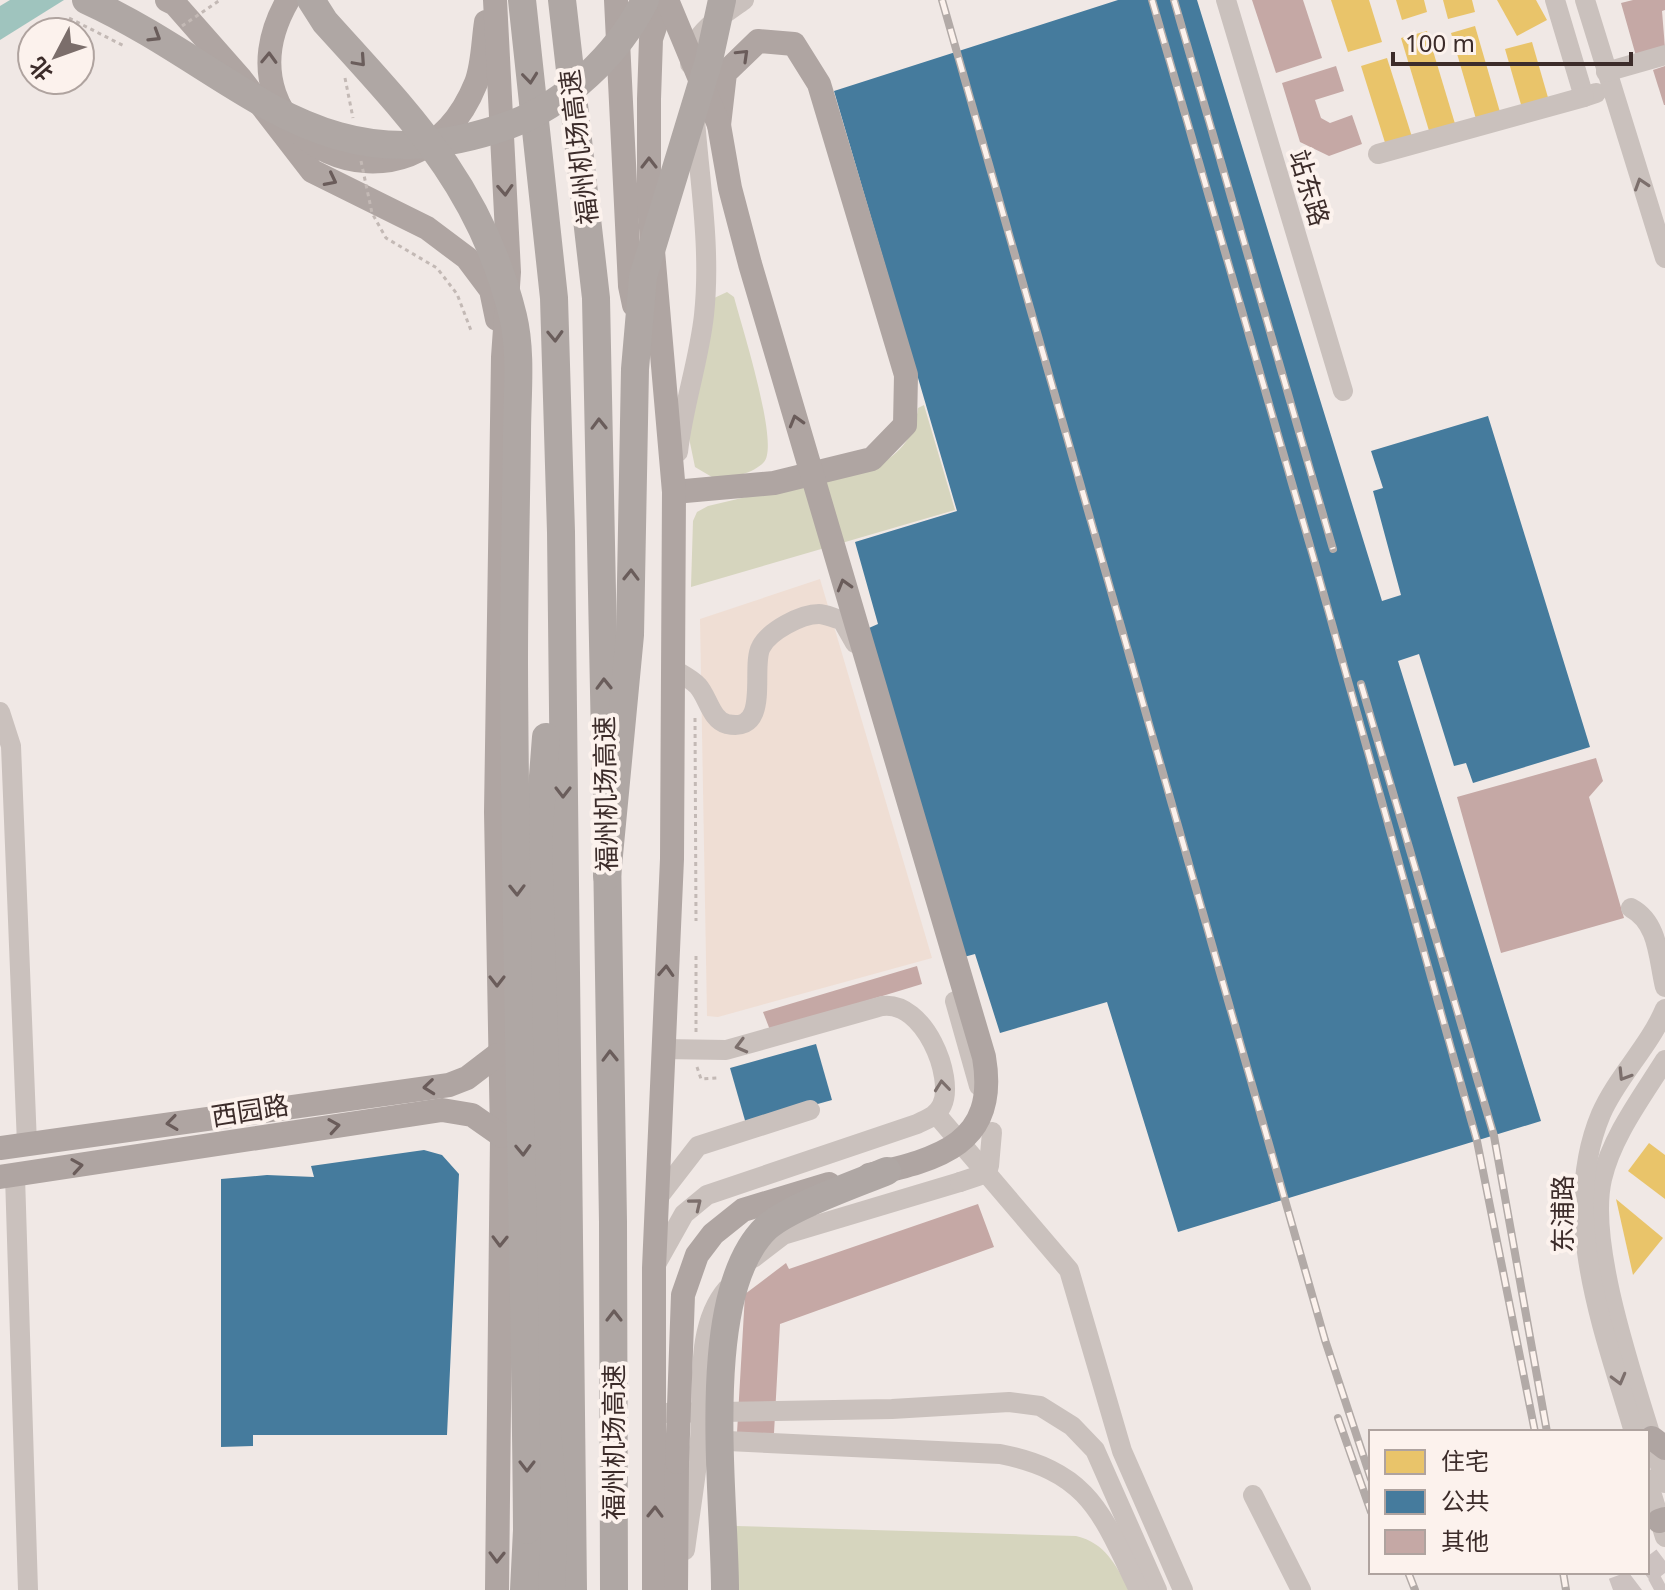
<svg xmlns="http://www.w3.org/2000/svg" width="1665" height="1590" font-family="'Noto Sans','Noto Sans SC',sans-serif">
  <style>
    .green { fill: #d6d5be }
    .plaza { fill: #efded4 }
    .water { fill: #9fc4be }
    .homes { fill: #e9c46a }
    .public { fill: #457b9d }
    .building { fill: #c5a8a5 }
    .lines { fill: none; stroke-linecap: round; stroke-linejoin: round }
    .major-tunnel { stroke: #ccc2c0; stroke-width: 24; stroke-dasharray: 24 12; stroke-linecap: butt }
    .path { stroke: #c3b9b5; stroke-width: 3; stroke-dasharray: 4 4; stroke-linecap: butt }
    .minor { stroke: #cac1bd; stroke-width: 20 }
    .major { stroke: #afa5a2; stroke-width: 24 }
    .highway { stroke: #afa7a4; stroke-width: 28 }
    .rail-casing { stroke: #b2aaa7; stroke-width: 8 }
    .rail { stroke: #fcf2ed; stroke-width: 5; stroke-dasharray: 15; stroke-linecap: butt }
    .path-bridge { stroke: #c3b9b5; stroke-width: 3; stroke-dasharray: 4 4; stroke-linecap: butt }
    .minor-bridge { stroke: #cac1bd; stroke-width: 20 }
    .major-bridge { stroke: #afa5a2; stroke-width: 24 }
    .highway-bridge { stroke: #afa7a4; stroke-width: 28 }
    .oneway { stroke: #6a5d5b }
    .oneway2 { stroke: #6a5c5a }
    .oneway3 { stroke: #7c6f6c }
    .labels { text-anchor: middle; stroke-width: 8; stroke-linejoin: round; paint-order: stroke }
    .street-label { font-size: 26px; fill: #3c2c2a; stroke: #fcf2ed }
  </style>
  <rect width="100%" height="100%" fill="#f0e8e5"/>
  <g class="green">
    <path d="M727,292L734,297C741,324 780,445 764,462C753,474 732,477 717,480L695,467L689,438L712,299Z"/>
    <path d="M924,405L955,510L691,587L693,521L697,512L708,506L878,466C901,452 915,436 918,408Z"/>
    <path d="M736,1526L1076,1536C1106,1543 1115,1565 1130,1590H736Z"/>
  </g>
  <path class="plaza" d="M820,579L932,958L718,1017L707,1016L700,619Z"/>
  <path class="water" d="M10,0H64L0,40V6Z"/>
  <g class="homes">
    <path d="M1331,0H1369L1382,42L1348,52Z"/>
    <path d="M1396,0H1424L1427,12L1402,20Z"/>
    <path d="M1443,0H1472L1475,12L1448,19Z"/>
    <path d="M1497,0H1536L1547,20L1517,36Z"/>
    <path d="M1475,26L1500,112L1476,119L1451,33Z"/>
    <path d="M1427,31L1456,127L1430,134L1401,38Z"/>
    <path d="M1532,42L1549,101L1522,108L1505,49Z"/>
    <path d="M1387,58L1413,140L1387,149L1361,66Z"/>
    <path d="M1649,1143L1665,1155V1199L1628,1171Z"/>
    <path d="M1616,1199L1663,1238L1633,1275Z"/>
  </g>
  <g class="public">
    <path d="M1118,0H1197L1382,601L1401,595L1373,491L1383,488L1371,451L1488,416L1590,747L1473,783L1466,763L1454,766L1419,654L1398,661L1541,1121L1178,1232L1107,1002L1000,1033L975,954L953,960L862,631L878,624L855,542L957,511L834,91Z"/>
    <path d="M816,1044L832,1100L746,1124L730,1068Z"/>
    <path d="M424,1150L442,1155L459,1174L447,1435H253V1446L221,1447V1179L267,1175L314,1177L311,1166Z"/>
  </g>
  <g class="building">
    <path d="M1252,0H1303L1322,58L1276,73Z"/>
    <path d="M1633,0H1665V10L1662,11L1665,48L1636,56L1621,3Z"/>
    <path d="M1336,66L1344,91L1315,100L1321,118L1330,123L1352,115L1362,144L1329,156L1300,142L1282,83Z"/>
    <path d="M1665,66V105H1664L1653,70Z"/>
    <path d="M1596,758L1603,781L1589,797L1624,918L1501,953L1457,797Z"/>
    <path d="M917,966L922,984L770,1030L763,1012Z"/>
    <path d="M978,1204L994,1247L780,1324L774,1433H737L745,1294L786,1263L789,1269Z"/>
  </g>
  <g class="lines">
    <g class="major-tunnel">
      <path d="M1613,1590L1632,1583L1665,1558"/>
      <path d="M1654,1590L1665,1584"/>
    </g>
    <g class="path">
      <path d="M695,718L696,921"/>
      <path d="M696,956V1032"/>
      <path d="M697,1067L701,1079L717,1078"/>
    </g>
    <g class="minor">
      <path d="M1226,0L1343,391"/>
      <path d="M1555,0L1584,97L1596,93"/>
      <path d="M1585,0L1665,258"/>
      <path d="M690,64C690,33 722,16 744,0"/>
      <path d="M1606,72L1665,55"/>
      <path d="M1378,154L1584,97"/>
      <path d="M678,452C683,406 699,361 704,315C711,250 700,184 695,120"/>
      <path d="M673,669C681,674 692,679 698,686C708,697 711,720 727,724C772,734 750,667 761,647C769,631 801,614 819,614C826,614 835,619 842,620L855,643"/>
      <path d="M0,712L11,746L27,1144"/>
      <path d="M1631,908C1659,923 1658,958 1665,987"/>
      <path d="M955,1001L979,1086"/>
      <path d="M1665,1060C1642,1097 1612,1136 1602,1179C1585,1252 1644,1407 1665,1483"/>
      <path d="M936,1114L1069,1270L1122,1451L1183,1590"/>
      <path d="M15,1176L28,1590"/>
      <path d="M657,1199L698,1146L810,1110"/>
      <path d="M753,1258L783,1235L960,1182"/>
      <path d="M656,1264L684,1214L707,1195L917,1124C927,1119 937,1116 942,1105C955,1077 924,1000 882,1006L726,1050L663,1049"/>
      <path d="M663,1413L892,1409L1009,1402L1040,1406L1072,1426L1095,1450L1157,1590"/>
      <path d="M1634,1432C1605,1333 1558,1216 1601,1114C1617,1077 1649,1047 1665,1009"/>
      <path d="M707,1440L1000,1454C1091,1472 1102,1515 1139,1590"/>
      <path d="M1647,1479L1665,1537"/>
      <path d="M1253,1495L1301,1590"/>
      <path d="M685,1550C690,1513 696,1476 700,1439C704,1392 694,1327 727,1289"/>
    </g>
    <g class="major">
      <path d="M167,0L175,4L241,79L312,171L427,228L467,258L491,290L497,319"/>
      <path d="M288,0C207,140 414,237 476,83C483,65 483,41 486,22"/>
      <path d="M495,0L509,272L503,357L496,812L502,1136L497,1590"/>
      <path d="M616,0L630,286L634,305"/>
      <path d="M674,492L774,483L872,459L905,425L906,375L819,84L794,44L758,41L725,73L719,125"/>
      <path d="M0,1148L449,1085L467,1078L497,1055"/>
      <path d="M0,1177L442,1110L472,1115L502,1136"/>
      <path d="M1652,1438L1665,1448"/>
      <path d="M1659,1521L1665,1519"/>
      <path d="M654,1590V1268L672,859L674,492L649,205V99L651,39L664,0"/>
      <path d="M676,1590L677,1462"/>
    </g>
    <g class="highway">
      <path d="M522,0L554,298L561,532L573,1590"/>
      <path d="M562,0L596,298L606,789"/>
      <path d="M546,737L538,841L547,1134L545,1406L554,1512L551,1590"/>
      <path d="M607,851L613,1222L614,1590"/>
      <path d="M524,1590L527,1530"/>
    </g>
    <defs>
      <g id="rail">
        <path d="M942,0L1325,1340L1371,1479"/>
        <path d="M1152,0L1313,556L1477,1141L1535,1432"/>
        <path d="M1174,0L1333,549"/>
        <path d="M1361,684L1494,1136L1547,1432"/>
        <path d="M1338,1418L1371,1512"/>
        <path d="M1408,1572L1415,1590"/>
        <path d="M1563,1572L1566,1590"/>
      </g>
    </defs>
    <use href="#rail" class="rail-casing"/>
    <use href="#rail" class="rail"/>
    <g class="path-bridge">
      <path d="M69,18L126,47"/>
      <path d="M182,26L220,0"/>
      <path d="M345,78L353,118"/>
      <path d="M361,161L372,213L386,238L437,268L457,294L472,333"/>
    </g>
    <path class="minor-bridge" d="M960,1182L978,1176L989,1166L992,1132"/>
    <g class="major-bridge">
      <path d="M667,0L719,125L730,188L750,264L984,1057C999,1144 939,1159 869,1175"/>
      <path d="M677,1462L683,1295L697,1255L713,1234L743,1210L829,1184"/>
    </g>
    <g class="highway-bridge">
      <path d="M86,0C243,72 319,193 509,125C565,105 619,53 645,0"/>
      <path d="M311,0L325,22C411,117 481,187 513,316C522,353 517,397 517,434C516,510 514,587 514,663C515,952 525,1241 527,1530"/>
      <path d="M607,876L630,635L635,369L643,277L709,60L722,0"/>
      <path d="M725,1590C725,1496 697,1295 766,1228C789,1207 856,1184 887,1171"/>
    </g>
  </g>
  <defs><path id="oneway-chevron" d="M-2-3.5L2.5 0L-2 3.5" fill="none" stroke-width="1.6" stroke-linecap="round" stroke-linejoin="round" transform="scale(2)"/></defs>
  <g class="oneway">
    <use href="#oneway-chevron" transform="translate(155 36) rotate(32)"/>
    <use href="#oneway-chevron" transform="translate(360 61) rotate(48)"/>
    <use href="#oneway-chevron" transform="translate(530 78) rotate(84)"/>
    <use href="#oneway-chevron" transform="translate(555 336) rotate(88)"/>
    <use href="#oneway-chevron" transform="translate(599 424) rotate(-91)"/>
    <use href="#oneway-chevron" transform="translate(631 575) rotate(-89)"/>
    <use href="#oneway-chevron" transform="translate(604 684) rotate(-91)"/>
    <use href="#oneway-chevron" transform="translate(563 792) rotate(90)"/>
    <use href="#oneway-chevron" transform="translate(517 890) rotate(89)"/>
    <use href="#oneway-chevron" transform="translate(610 1056) rotate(-91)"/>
    <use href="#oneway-chevron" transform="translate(523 1150) rotate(88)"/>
    <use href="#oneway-chevron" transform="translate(614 1316) rotate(-90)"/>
    <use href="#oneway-chevron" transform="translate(527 1466) rotate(90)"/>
  </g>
  <g class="oneway2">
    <use href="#oneway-chevron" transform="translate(743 55) rotate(-44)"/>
    <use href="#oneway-chevron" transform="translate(269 58) rotate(-88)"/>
    <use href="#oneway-chevron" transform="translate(649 163) rotate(-90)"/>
    <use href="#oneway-chevron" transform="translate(331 180) rotate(27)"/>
    <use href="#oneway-chevron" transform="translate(505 190) rotate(87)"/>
    <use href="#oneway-chevron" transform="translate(796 421) rotate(-106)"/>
    <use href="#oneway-chevron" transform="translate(844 585) rotate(-106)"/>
    <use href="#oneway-chevron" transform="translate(666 971) rotate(-87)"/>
    <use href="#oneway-chevron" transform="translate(497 981) rotate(90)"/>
    <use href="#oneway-chevron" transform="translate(429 1087) rotate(174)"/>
    <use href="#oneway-chevron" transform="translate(172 1123) rotate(172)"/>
    <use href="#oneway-chevron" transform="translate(334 1126) rotate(-9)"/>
    <use href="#oneway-chevron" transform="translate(77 1166) rotate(-9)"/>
    <use href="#oneway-chevron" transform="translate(500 1241) rotate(91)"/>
    <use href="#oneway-chevron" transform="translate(655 1512) rotate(-89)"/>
    <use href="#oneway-chevron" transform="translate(497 1557) rotate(91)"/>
  </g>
  <g class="oneway3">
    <use href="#oneway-chevron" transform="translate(1641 184) rotate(-108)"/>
    <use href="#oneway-chevron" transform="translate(741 1046) rotate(165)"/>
    <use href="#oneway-chevron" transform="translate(1624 1075) rotate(122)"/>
    <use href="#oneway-chevron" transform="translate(942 1086) rotate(-96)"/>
    <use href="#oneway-chevron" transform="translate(696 1204) rotate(-39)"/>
    <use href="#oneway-chevron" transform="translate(1619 1379) rotate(75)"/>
  </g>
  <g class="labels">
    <g class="street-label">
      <text transform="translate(579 147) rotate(-97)" y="9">福州机场高速</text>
      <text transform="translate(1309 188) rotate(73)" y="9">站东路</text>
      <text transform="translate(606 794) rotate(-91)" y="9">福州机场高速</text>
      <text transform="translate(250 1111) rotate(-9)" y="9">西园路</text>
      <text transform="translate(1563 1214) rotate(-90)" y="9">东浦路</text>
      <text transform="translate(614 1442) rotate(-90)" y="9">福州机场高速</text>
    </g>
  </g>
  <rect x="1369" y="1430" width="280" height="144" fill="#fcf2ed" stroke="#afa39f" stroke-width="2"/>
  <rect x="1385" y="1450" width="40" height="24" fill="#e9c46a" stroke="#afa39f" stroke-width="2"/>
  <text x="1441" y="1470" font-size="24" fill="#3c2c2a">住宅</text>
  <rect x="1385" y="1490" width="40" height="24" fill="#457b9d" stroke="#afa39f" stroke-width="2"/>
  <text x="1441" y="1510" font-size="24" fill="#3c2c2a">公共</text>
  <rect x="1385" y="1530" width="40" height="24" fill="#c5a8a5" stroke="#afa39f" stroke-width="2"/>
  <text x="1441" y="1550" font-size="24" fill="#3c2c2a">其他</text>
  <g transform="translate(56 56) rotate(229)"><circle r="38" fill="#fcf2ed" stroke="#afa39f" stroke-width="2"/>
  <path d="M0-6L14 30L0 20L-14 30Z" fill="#7b6e6b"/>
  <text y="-12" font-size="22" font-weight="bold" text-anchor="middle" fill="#3c2c2a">北</text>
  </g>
  <path d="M1393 52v12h238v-12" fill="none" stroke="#3c2c2a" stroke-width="4"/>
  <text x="1405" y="52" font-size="24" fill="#3c2c2a" stroke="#fcf2ed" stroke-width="6" paint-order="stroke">100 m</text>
</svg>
